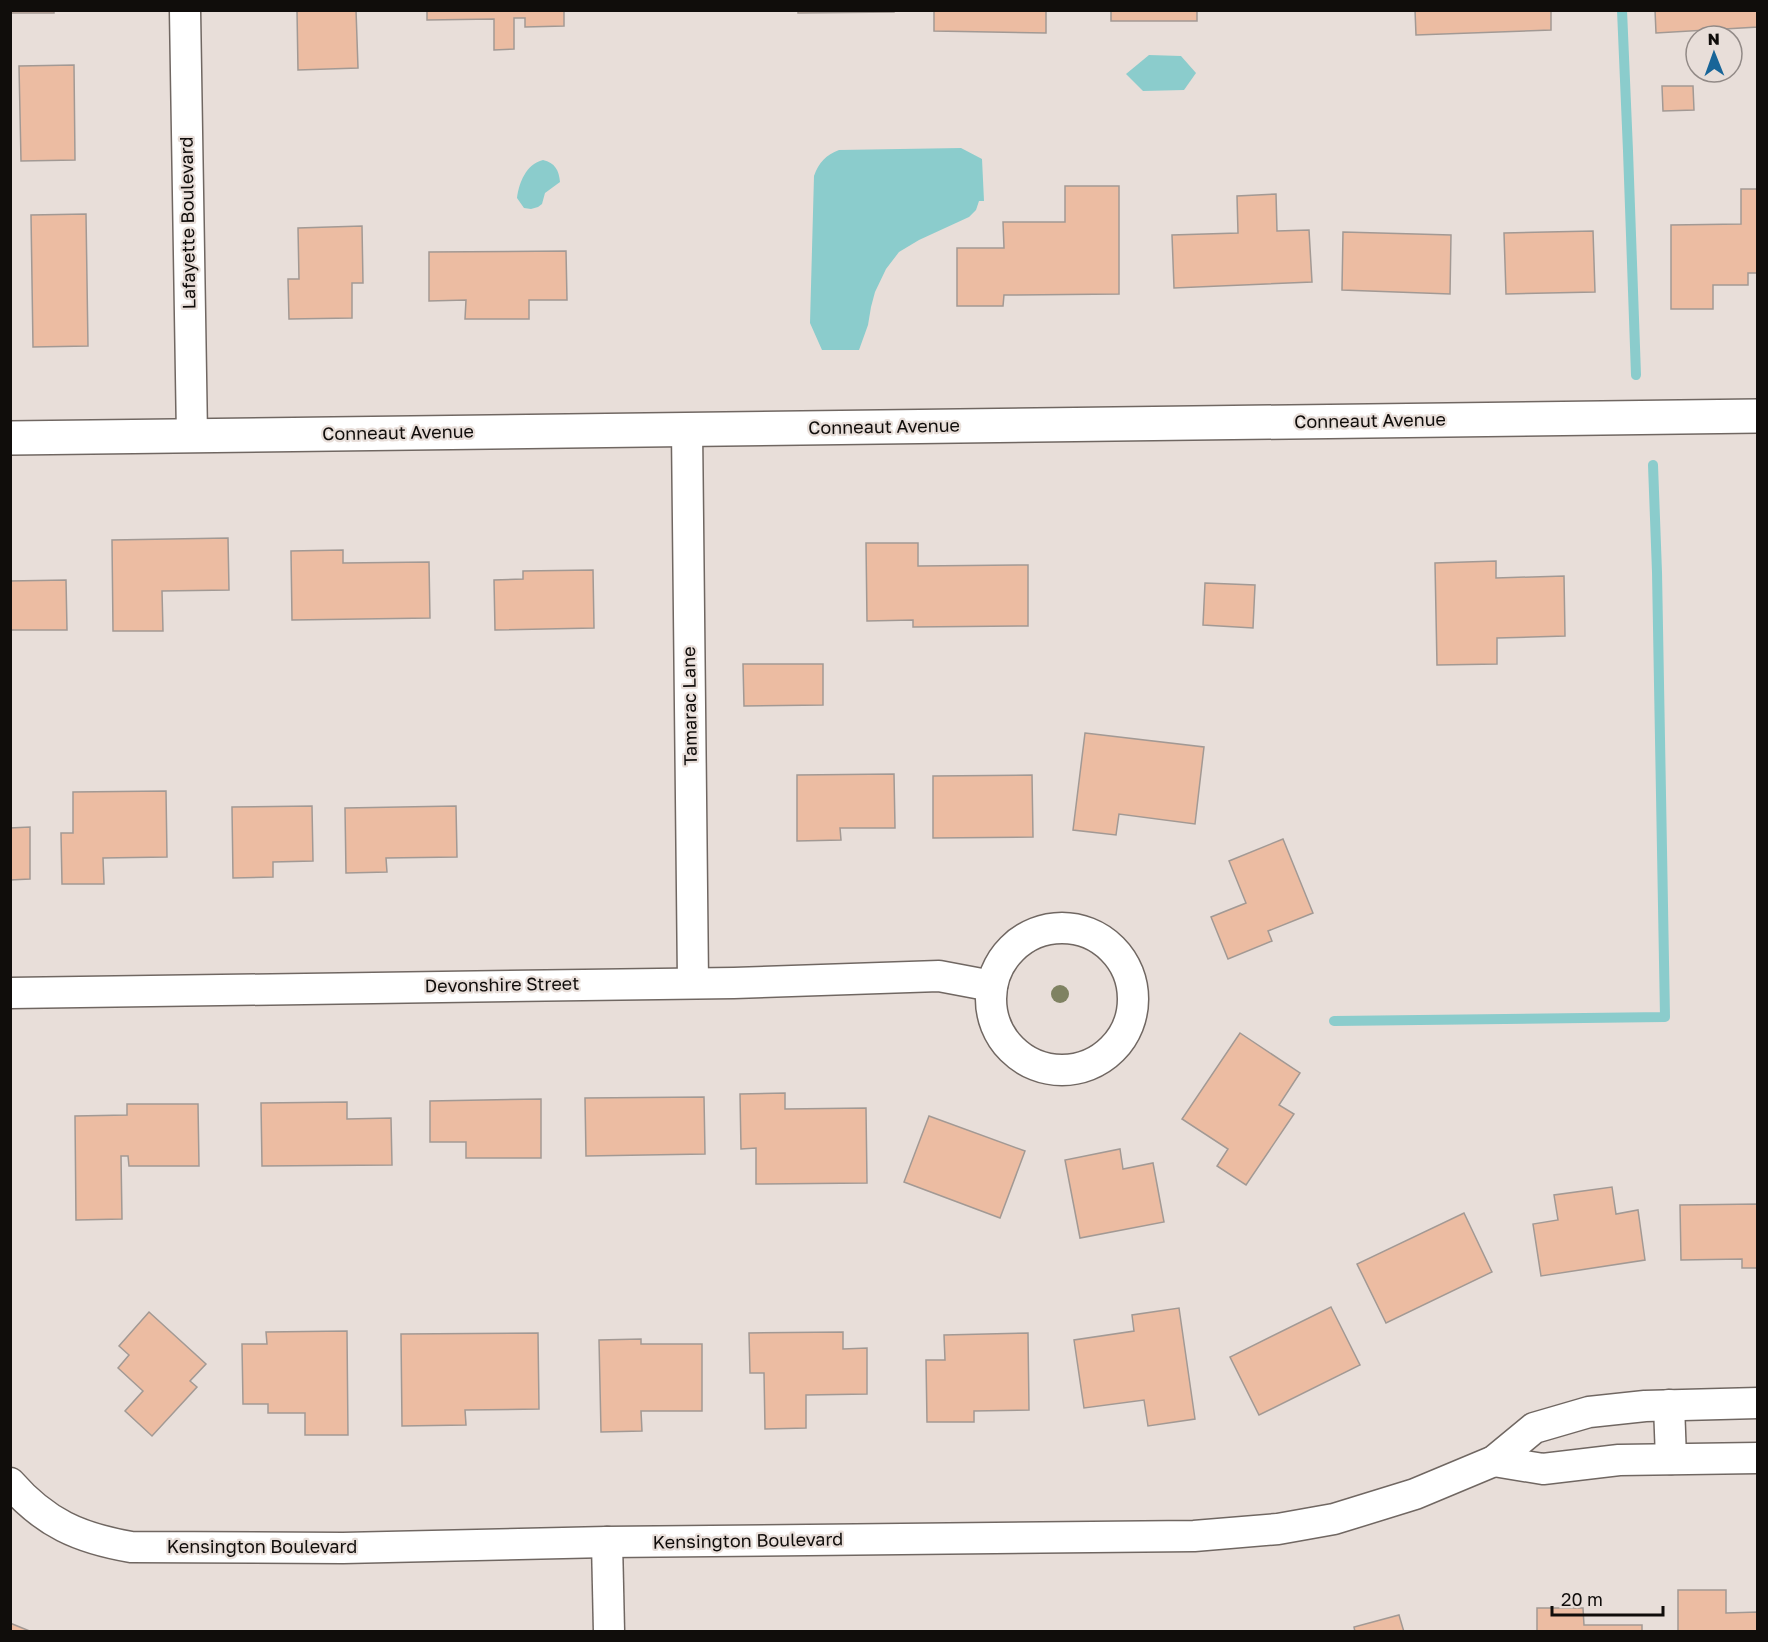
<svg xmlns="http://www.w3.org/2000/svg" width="1768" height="1642" font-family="'Golos Text',sans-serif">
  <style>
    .water { fill: #8bcccc }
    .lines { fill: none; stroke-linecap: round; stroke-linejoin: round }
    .stream { stroke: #8bcccc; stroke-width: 10 }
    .building { fill: #ecbca2; stroke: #a29994; stroke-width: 1.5 }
    .minor-casing { stroke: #706762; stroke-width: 33 }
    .tertiary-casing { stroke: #706762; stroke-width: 36 }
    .minor { stroke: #fff; stroke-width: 30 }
    .tertiary { stroke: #fff; stroke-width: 33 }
    .tree { fill: #7f8262 }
    .labels { text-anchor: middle; stroke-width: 4.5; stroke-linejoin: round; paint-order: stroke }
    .street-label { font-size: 18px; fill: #100d0b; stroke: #e8ded9 }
  </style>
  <rect width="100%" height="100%" fill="#e8ded9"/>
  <g class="water">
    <path d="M1149,55L1181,56L1196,73L1184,90L1143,91L1126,74Z"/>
    <path d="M961,148L982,159L984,201H979L976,210L969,217L919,240L899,252L886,269L875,292L871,307L868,325L859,350H822L810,323L814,176C819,162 826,155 839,150Z"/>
    <path d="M543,160C555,163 559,170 560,182L545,193L542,204L538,207L531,209L524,208L517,198C519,183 526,164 543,160Z"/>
  </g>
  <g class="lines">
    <g class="stream">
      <path d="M1622,10L1628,151L1636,375"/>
      <path d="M1334,1021L1665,1017L1657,572L1653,465"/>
    </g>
  </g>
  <g class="building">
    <rect x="10" y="10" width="44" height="3"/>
    <path d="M297,10H356L358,68L298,70Z"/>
    <path d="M427,10H564V26L525,27V18H514V49L494,50V19L427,20Z"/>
    <path d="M798,10H894V12L798,13Z"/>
    <path d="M934,10H1046V33L934,31Z"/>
    <rect x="1111" y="10" width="86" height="11"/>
    <path d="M1415,10H1551V30L1416,35Z"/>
    <path d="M1655,10H1758V27L1656,33Z"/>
    <path d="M74,65L75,160L21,161L19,66Z"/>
    <path d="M1662,86H1693L1694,110L1663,111Z"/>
    <path d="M1065,186H1119V294L1004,295L1003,306H957V248H1004L1003,222H1065Z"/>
    <path d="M1741,189H1758V273H1748V285H1713V309H1671V225L1741,224Z"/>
    <path d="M1276,194L1277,231L1309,230L1312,282L1174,288L1172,235L1238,233L1237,196Z"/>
    <path d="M86,214L88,346L33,347L31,215Z"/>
    <path d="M362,226L363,283H352V318L289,319L288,279H299L298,228Z"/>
    <path d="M1593,231L1595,292L1506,294L1504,233Z"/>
    <path d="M1343,232L1451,235L1450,294L1342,290Z"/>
    <path d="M566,251L567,300H529V319H465L466,300L429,301V252Z"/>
    <path d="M228,538L229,590L162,591L163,631H113L112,540Z"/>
    <path d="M866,543H918V566L1028,565V626L913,627V620L867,621Z"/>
    <path d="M343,550V563L429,562L430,618L292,620L291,551Z"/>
    <path d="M1496,561V578L1564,576L1565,636L1497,638V664L1437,665L1435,563Z"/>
    <path d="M593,570L594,628L495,630L494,580L523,579V571Z"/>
    <path d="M66,580L67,630H10V581Z"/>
    <path d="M1205,583L1255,585L1253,628L1203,625Z"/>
    <path d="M743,664H823V705L744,706Z"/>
    <path d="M1085,733L1204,747L1195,824L1119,814L1116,835L1073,830Z"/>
    <path d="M894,774L895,828H840L841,840L797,841V775Z"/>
    <path d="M1032,775L1033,837L933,838V776Z"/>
    <path d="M166,791L167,857L103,858L104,884H62L61,833H73V792Z"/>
    <path d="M312,806L313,861L273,862V877L233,878L232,807Z"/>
    <path d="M456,806L457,857L386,858L387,872L346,873L345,808Z"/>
    <path d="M30,827V879L10,880V828Z"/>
    <path d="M1283,839L1313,913L1268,931L1272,941L1228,959L1211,917L1246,903L1229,861Z"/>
    <path d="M1240,1033L1300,1073L1279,1105L1294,1114L1246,1185L1217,1166L1228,1149L1182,1119Z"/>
    <path d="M785,1093V1109L866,1108L867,1183L756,1184V1148L741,1149L740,1094Z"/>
    <path d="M704,1097L705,1154L586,1156L585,1098Z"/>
    <path d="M541,1099V1158H466V1142H430V1101Z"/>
    <path d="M347,1102V1119L391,1118L392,1165L262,1166L261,1103Z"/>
    <path d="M127,1104H198L199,1166H129L128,1156H121L122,1219L76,1220L75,1116L127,1115Z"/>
    <path d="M929,1116L1025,1151L1000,1218L904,1182Z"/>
    <path d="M1120,1149L1123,1169L1153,1163L1164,1222L1080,1238L1065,1160Z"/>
    <path d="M1612,1187L1616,1214L1638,1210L1645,1260L1541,1276L1533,1224L1558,1220L1554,1195Z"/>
    <path d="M1758,1204V1268H1742V1259L1681,1260L1680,1205Z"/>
    <path d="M1464,1213L1492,1272L1386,1323L1357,1264Z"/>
    <path d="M1331,1307L1360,1365L1259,1415L1230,1357Z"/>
    <path d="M1179,1308L1195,1419L1148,1426L1144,1400L1084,1408L1074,1340L1134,1331L1132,1315Z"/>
    <path d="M149,1312L206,1364L190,1381L197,1387L152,1436L125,1411L143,1391L118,1368L129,1355L119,1346Z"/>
    <path d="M347,1331L348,1435H305V1413H268V1404H243L242,1344H267L266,1332Z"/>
    <path d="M843,1332V1349L867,1348V1394L806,1395V1428L765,1429L764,1373H750L749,1333Z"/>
    <path d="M538,1333L539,1409L465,1410L466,1425L402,1426L401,1334Z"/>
    <path d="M1028,1333L1029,1410L974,1411V1422H927L926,1360H945L944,1335Z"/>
    <path d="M641,1339V1344H702V1411H641L642,1431L601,1432L599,1340Z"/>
    <path d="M1678,1590H1726V1613L1758,1612V1632H1678Z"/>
    <path d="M1537,1608H1583L1584,1625H1642V1632H1537Z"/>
    <path d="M1399,1615L1404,1632H1355L1354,1627Z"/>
    <path d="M10,1623L32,1632H10Z"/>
  </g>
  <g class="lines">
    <defs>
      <g id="minor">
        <path d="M185,10L192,436"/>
        <path d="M687,429L693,982"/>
        <circle cx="1062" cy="999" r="71"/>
        <path d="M10,993L734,983L939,976L992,986"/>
        <path d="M1669,1405L1671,1459"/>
        <path d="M1494,1461L1543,1469L1619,1460L1758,1458"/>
        <path d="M10,1483C45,1523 79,1538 131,1547L343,1548L607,1542L1194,1536L1278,1529L1334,1519L1415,1494L1494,1461L1534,1428L1589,1412L1645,1406L1758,1403"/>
        <path d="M607,1542L609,1632"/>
      </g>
      <path id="tertiary" d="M10,438L1758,416"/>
    </defs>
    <use href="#minor" class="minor-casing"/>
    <use href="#tertiary" class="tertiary-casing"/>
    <use href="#minor" class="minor"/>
    <use href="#tertiary" class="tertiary"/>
  </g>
  <circle class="tree" cx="1060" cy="994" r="9"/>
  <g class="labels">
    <g class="street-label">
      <text transform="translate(188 223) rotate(-91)" y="6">Lafayette Boulevard</text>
      <text transform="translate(1370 421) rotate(-1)" y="6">Conneaut Avenue</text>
      <text transform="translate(884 427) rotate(-1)" y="6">Conneaut Avenue</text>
      <text transform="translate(398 433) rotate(-1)" y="6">Conneaut Avenue</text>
      <text transform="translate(690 706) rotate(-91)" y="6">Tamarac Lane</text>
      <text transform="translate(502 985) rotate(-1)" y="6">Devonshire Street</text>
      <text transform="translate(748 1541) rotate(-1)" y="6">Kensington Boulevard</text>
      <text x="262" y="1553">Kensington Boulevard</text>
    </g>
  </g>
  <rect width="1768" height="1642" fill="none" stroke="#100d0b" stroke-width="24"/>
  <g transform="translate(1714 54) rotate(359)"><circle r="28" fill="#e8ded9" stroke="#928a87" stroke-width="1.5"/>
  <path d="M0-4.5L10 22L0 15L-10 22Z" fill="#186598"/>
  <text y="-9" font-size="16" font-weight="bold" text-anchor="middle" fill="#100d0b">N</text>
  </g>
  <path d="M1552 1606v9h111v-9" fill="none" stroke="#100d0b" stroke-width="3"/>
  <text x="1561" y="1606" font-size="18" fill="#100d0b" stroke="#e8ded9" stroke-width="4.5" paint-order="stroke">20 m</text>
</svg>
